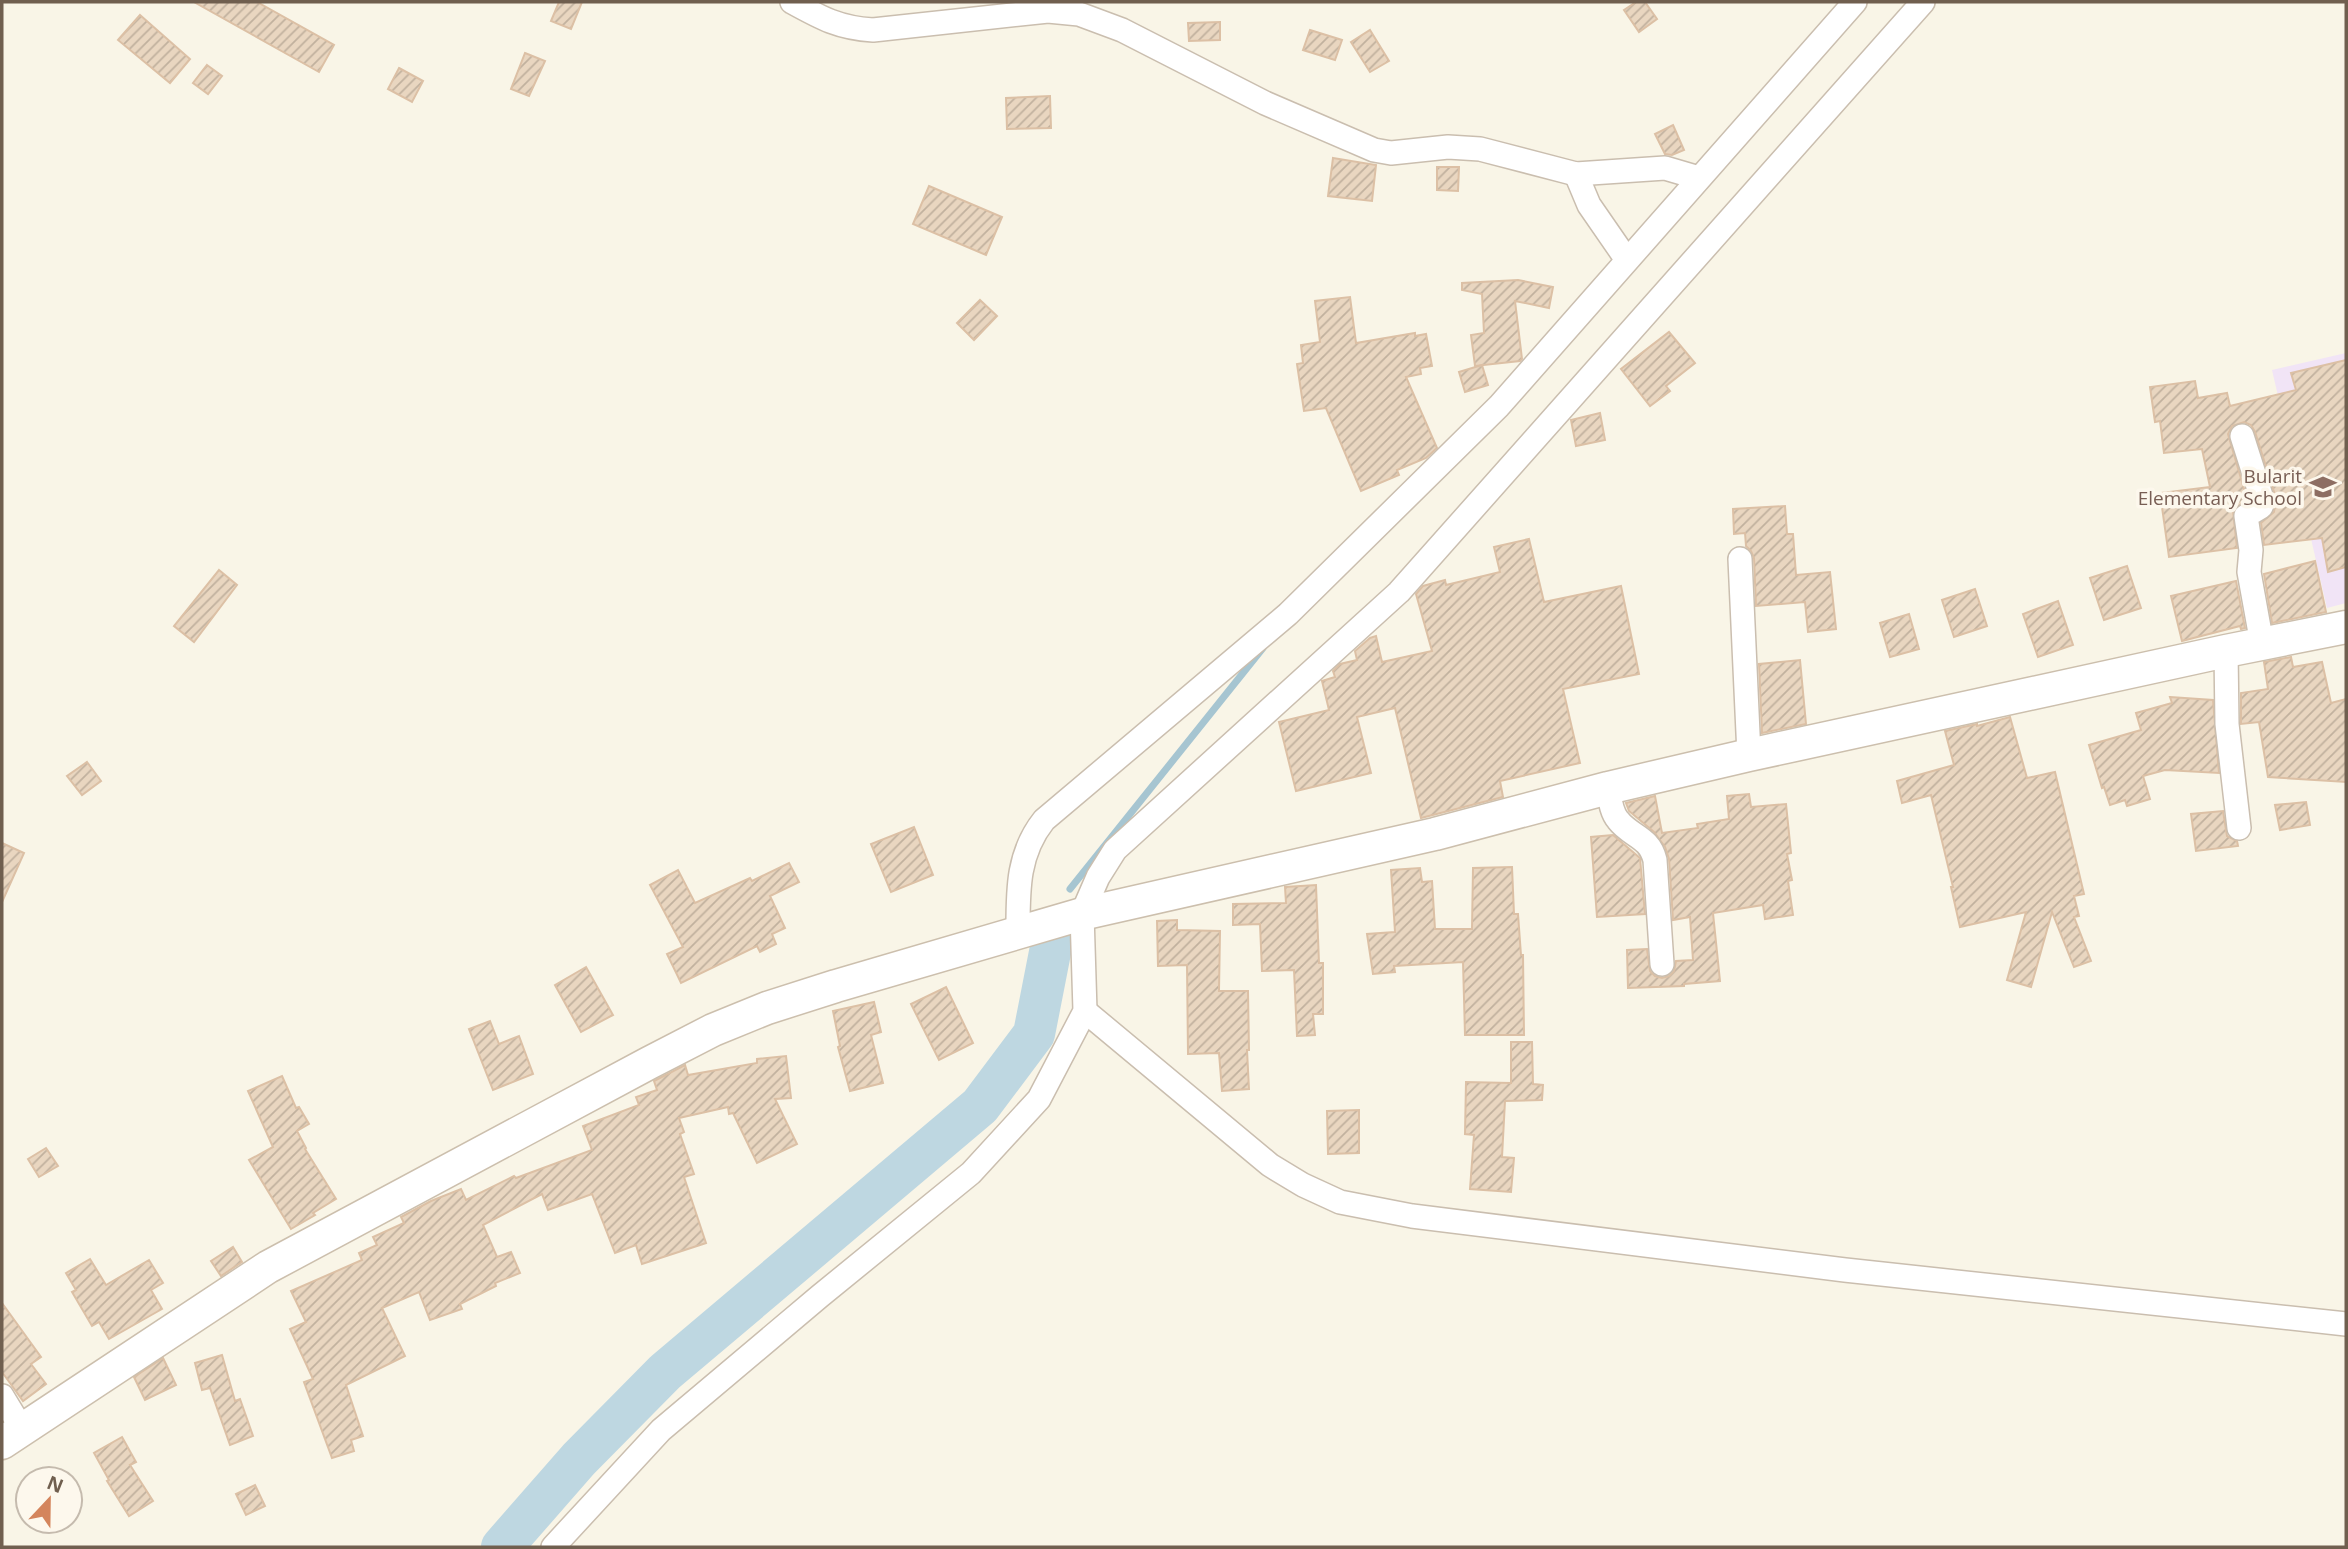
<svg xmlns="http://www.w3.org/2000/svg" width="2348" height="1549" font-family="'Open Sans',sans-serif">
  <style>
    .education { fill: #f1e4f6 }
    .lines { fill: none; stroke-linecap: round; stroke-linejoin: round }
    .stream { stroke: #a6c5d1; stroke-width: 7 }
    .river { stroke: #bed7e1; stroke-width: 42 }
    .building { fill: url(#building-hatch); stroke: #dcc0a5; stroke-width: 2 }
    .street-casing { stroke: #cabeaf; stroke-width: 26 }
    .secondary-casing { stroke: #ccbfad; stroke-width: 35 }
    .street { stroke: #fff; stroke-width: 23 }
    .secondary { stroke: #fff; stroke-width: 32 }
    .labels { text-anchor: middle; stroke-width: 7; stroke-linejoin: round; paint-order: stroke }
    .education-label { font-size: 19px; fill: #785e54; stroke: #fdf8ed; text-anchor: end }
  </style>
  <defs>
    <pattern id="building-hatch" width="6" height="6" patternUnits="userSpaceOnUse" patternTransform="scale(1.75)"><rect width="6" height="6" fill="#e9d6c0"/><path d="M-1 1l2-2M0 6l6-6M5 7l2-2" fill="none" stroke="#c1b19e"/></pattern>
  </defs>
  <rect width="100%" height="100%" fill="#f9f5e7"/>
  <path class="education" d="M2346,353V603L2327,608L2272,370Z"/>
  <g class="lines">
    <path class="stream" d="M1070,889L1263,648"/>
    <path class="river" d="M502,1547L579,1459L665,1372L980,1106L1034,1034L1052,942"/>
  </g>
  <g class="building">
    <path d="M194,2H257L334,45L319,72Z"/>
    <path d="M559,2H582L571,29L551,21Z"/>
    <path d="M1636,2H1645L1657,19L1639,32L1624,10Z"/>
    <path d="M140,15L190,59L170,83L118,40Z"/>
    <path d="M1220,22V40L1189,41L1188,23Z"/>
    <path d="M1310,30L1342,40L1335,60L1303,50Z"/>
    <path d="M1370,30L1389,61L1370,72L1351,42Z"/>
    <path d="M525,53L545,61L529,96L511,89Z"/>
    <path d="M207,65L222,76L208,94L193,83Z"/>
    <path d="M399,68L423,81L412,102L388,89Z"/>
    <path d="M1050,96L1051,128L1007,129L1006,98Z"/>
    <path d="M1673,125L1684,150L1672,155L1665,154L1655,134Z"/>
    <path d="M1333,158L1376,165L1372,201L1328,196Z"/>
    <path d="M1437,167H1459L1458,191L1437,190Z"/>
    <path d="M929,186L1002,217L986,255L913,224Z"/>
    <path d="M1518,280L1553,287L1549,308L1515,301L1522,359L1520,361L1475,366L1471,335L1484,333L1482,294L1462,290V283Z"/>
    <path d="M1350,297L1356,343L1415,333V336L1426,334L1432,366L1420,368L1421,374L1406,377L1437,448L1426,458L1397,470L1399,475L1361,491L1326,408L1304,411L1297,364L1303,363L1301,345L1320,342L1315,301Z"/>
    <path d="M980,300L997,316L974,340L957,323Z"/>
    <path d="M1669,332L1695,363L1666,386L1670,391L1650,406L1621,369Z"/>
    <path d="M2346,360V567L2328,572L2322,538L2264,545L2261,523L2274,512L2276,498L2255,432L2251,425L2244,422L2232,426L2228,434L2247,499L2233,511L2237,548L2169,557L2160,493L2210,487L2202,449L2164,453L2160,421L2155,422L2150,387L2195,381L2198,398L2227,393L2230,406L2296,390L2291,373Z"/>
    <path d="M1482,365L1488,385L1465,392L1459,372Z"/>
    <path d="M1600,413L1605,440L1576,446L1571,420Z"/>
    <path d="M1785,506L1787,534H1793L1796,575L1830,572L1836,629L1808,632L1805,602L1756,606L1754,558L1751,551L1746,546L1745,533L1734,534L1733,509Z"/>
    <path d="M1529,539L1544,602L1621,586L1639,674L1563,689L1580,763L1500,781L1503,797L1421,818L1395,708L1357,717L1371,773L1296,791L1279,722L1329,710L1322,681L1335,677L1333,671L1340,664L1357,660L1355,651L1370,638L1376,636L1382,662L1432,651L1416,594L1423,586L1445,580L1446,585L1500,572L1494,547Z"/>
    <path d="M2315,561L2326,612L2272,623L2264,574Z"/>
    <path d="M2127,566L2141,608L2104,620L2090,578Z"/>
    <path d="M219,570L237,585L194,642L174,626Z"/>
    <path d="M2236,581L2245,628L2241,629L2240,626L2182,641L2171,596Z"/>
    <path d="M1975,589L1987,626L1954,637L1942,600Z"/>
    <path d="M2058,601L2073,645L2038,657L2023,614Z"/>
    <path d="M1909,614L1919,649L1890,657L1880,623Z"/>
    <path d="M2291,657L2293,667L2322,662L2331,703L2346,699V782L2268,777L2259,722L2241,724V693L2268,689L2264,662Z"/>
    <path d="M1800,660L1806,724L1762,733L1759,664Z"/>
    <path d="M2170,697L2213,700L2219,773L2165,770L2143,776L2150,799L2127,806L2125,800L2110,805L2104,787L2102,788L2089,745L2141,730L2136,713L2172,703Z"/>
    <path d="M2010,717L2027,778L2055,772L2084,894L2074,896L2079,916L2074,917L2091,961L2074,967L2052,912L2031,987L2007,980L2026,912L1960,927L1951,887H1953L1931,795L1902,803L1897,781L1954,765L1945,731L1977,724V726Z"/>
    <path d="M87,762L101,781L82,795L67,776Z"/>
    <path d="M1749,794L1751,807L1786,804L1791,853L1787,854L1792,880L1788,881L1793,915L1765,919L1763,905L1713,913L1720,981L1684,984V986L1628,988L1627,950L1647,949L1650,971L1655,976L1662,978L1669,976L1674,971L1676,961L1693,960L1690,917L1673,920L1669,859L1665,847L1654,832L1629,811L1626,803L1655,796L1662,833L1698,828L1697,824L1729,819L1727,796Z"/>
    <path d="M2306,802L2310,825L2280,830L2275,805Z"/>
    <path d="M2223,811L2227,836L2237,841L2238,846L2196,851L2191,814Z"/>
    <path d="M914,827L933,875L891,892L871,844Z"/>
    <path d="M1613,835L1640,858L1645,914L1597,917L1591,837Z"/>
    <path d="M2,843L24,853L2,902Z"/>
    <path d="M789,863L799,882L770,896L785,928L772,934L776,944L760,952L757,946L681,983L667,954L683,947L650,885L678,870L695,903L750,878L752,881Z"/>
    <path d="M1512,867L1514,914H1518L1521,955H1523L1524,1035H1465L1463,962L1394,966L1395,972L1373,974L1367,934L1395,932L1391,870L1420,868L1422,882L1432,881L1435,929H1472L1473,868Z"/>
    <path d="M1316,885L1319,963H1323V1014H1313L1315,1035L1297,1036L1294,970L1262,971L1260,924L1233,925V904L1286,903L1285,887Z"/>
    <path d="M1177,920V930L1220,931L1219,991H1248L1249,1050H1247L1249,1089L1222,1091L1219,1053L1188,1054L1187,965L1158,966L1157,921Z"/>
    <path d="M586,967L613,1015L581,1032L555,985Z"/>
    <path d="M946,987L973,1043L939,1060L911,1004Z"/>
    <path d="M874,1002L881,1032L871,1035L883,1083L850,1091L838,1047L840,1046L833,1011Z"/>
    <path d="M490,1021L499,1044L519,1036L533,1074L493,1090L469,1029Z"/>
    <path d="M1511,1042H1532L1533,1084L1543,1085L1542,1100L1505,1101L1502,1157L1514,1158L1511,1192L1470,1189L1474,1135L1465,1134L1466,1082L1511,1083Z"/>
    <path d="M786,1056L791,1098L775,1099L797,1144L757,1163L733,1113L729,1114L728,1107L679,1118L684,1132L680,1134L694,1174L684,1177L706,1243L642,1264L636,1245L615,1253L592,1194L548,1210L542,1194L483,1225L497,1257L511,1252L520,1273L495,1283L496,1286L460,1304L462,1309L430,1320L419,1292L382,1308L405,1356L346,1385L363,1436L351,1440L354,1451L332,1458L304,1382L313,1379L290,1329L306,1322L291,1291L362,1260L359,1253L377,1245L373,1237L404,1223L401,1217L431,1201L461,1189L466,1200L514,1176L516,1178L592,1150L583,1126L639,1105L636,1097L657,1090L654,1081L685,1065L688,1075L757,1063V1059Z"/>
    <path d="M282,1076L296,1108L299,1107L309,1124L297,1131L306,1148L305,1149L336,1199L313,1213L315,1215L291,1229L249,1160L273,1147L248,1091Z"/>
    <path d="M1359,1110V1153L1328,1154L1327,1111Z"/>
    <path d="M46,1148L58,1166L39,1177L28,1159Z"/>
    <path d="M233,1247L242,1262L221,1276L211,1261Z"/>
    <path d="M90,1259L106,1285L149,1260L163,1283L151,1290L162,1309L109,1339L99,1322L92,1326L72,1292L76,1290L66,1273Z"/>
    <path d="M2,1303L41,1357L31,1364L46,1384L23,1401L2,1372Z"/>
    <path d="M222,1355L235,1401L240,1399L253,1436L230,1445L210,1388L202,1390L195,1363Z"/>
    <path d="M163,1358L176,1385L145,1400L134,1377Z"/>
    <path d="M122,1437L136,1462L130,1465L153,1501L129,1516L107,1481L109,1480L94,1453Z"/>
    <path d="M255,1485L265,1506L246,1515L236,1494Z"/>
  </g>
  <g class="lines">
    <defs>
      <g id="street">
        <path d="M792,2C821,18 839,28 873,30L1048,11L1079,14L1122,30L1265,103L1374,150L1391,153L1448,147L1480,149L1576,174L1665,168L1699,178"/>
        <path d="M1576,174L1589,205L1627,260"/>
        <path d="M2242,436L2263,502L2261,507L2246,516L2251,550L2249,572L2262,644"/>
        <path d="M1740,559L1749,755"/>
        <path d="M2226,651L2227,724L2239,828"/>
        <path d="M1608,788C1610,799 1611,812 1618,820C1631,837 1649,836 1655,860L1662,964"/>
        <path d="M1018,932C1018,891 1017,854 1044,820L1288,614L1499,406L1855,2"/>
        <path d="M1085,1011L1270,1165L1303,1185L1340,1202L1412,1216L1845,1270L2346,1324"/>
        <path d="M2,1396L22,1429"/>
        <path d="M553,1547L661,1430L820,1296L971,1173L1039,1099L1085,1011L1082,914L1098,877L1115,850L1399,592L1923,2"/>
      </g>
      <path id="secondary" d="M2,1443L268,1267L649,1063L713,1030L767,1008L836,986L1082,914L1435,834L1608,788L1749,755L2226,651L2346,627"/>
    </defs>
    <use href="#street" class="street-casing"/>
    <use href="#secondary" class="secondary-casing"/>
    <use href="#street" class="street"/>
    <use href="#secondary" class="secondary"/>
  </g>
  <defs>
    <symbol id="school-bare" viewBox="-9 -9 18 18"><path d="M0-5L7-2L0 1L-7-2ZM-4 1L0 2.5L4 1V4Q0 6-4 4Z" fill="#8d6e63" stroke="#fdf8ed" stroke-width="2.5" paint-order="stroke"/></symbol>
  </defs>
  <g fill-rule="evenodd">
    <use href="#school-bare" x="2304" y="468" width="38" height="38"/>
  </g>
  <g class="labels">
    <g class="education-label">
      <text x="2302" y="483">Bularit<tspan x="2302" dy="22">Elementary School</tspan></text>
    </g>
  </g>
  <rect width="2348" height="1549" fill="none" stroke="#705f4f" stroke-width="7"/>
  <g transform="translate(49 1500) rotate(22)"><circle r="33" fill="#fdf8ed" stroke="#c5bbae" stroke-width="2"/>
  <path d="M0-5L12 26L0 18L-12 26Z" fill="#d4855c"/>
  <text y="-10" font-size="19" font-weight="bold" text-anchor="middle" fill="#705f4f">N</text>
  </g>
</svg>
